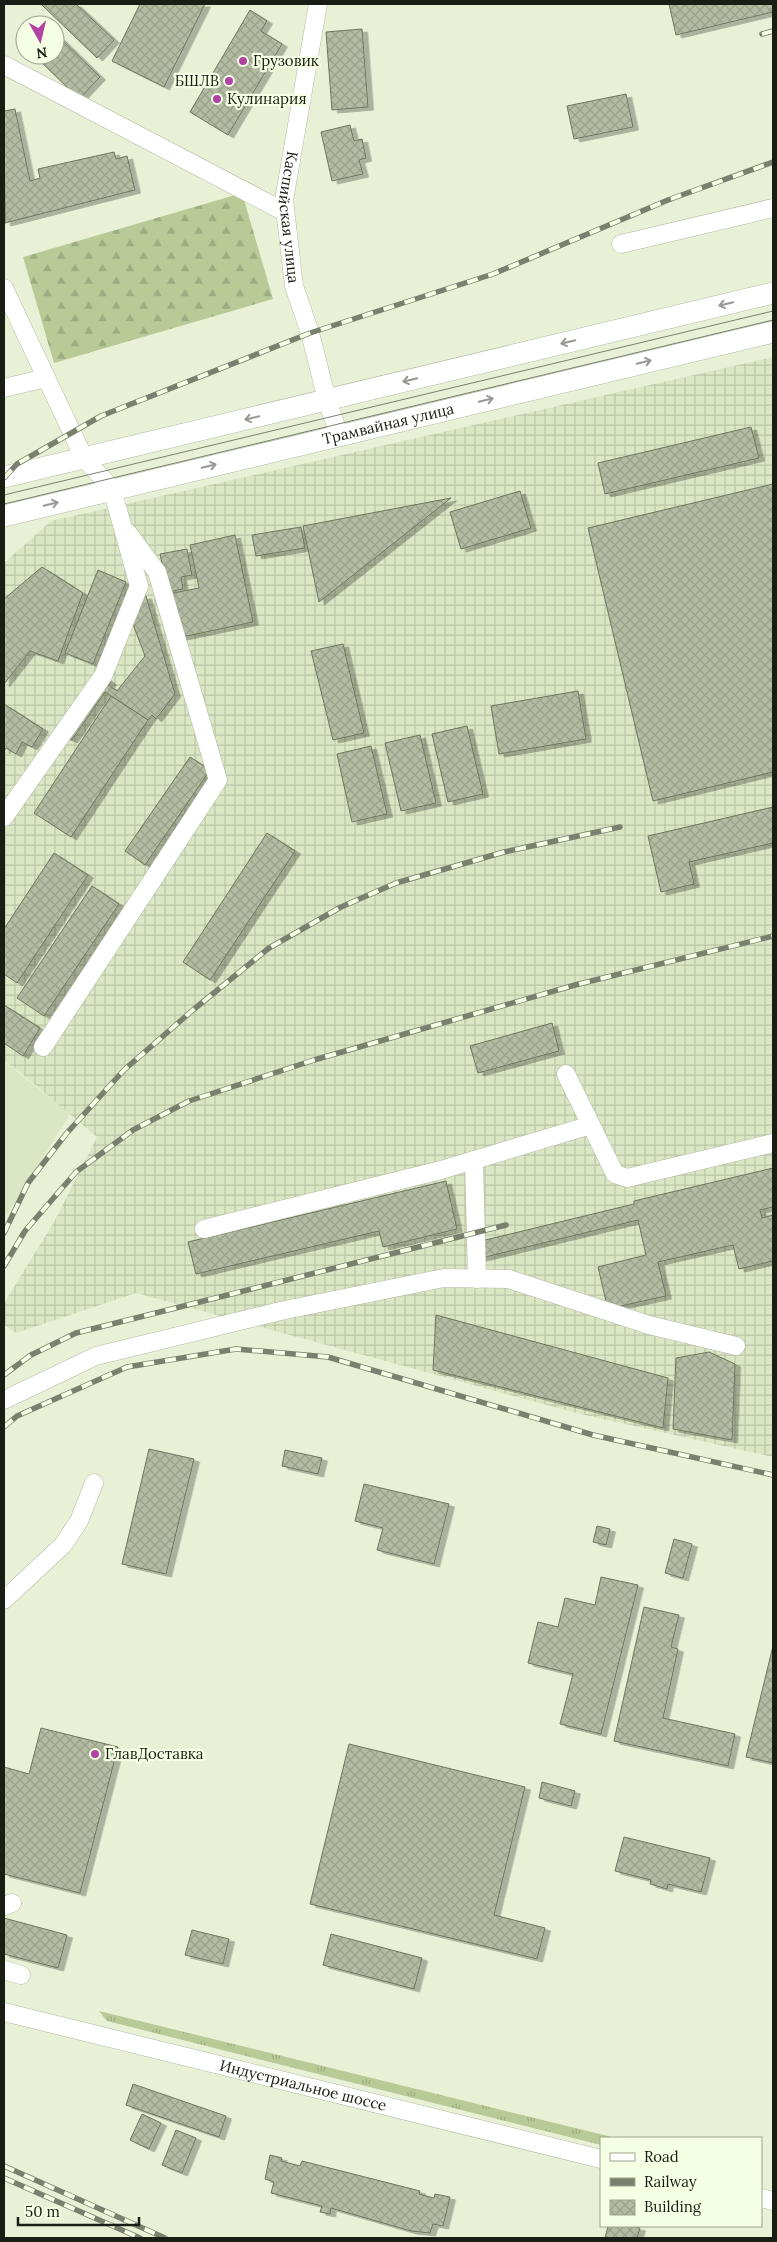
<svg xmlns="http://www.w3.org/2000/svg" width="777" height="2242" font-family="Lora,serif">
  <style>
    .built { fill: #dbe7c4 }
    .industrial { fill: url(#industrial-grid) }
    .grass { fill: url(#grass-tufts) }
    .forest { fill: url(#forest-firs) }
    .building { fill: url(#building-cross-hatch); stroke: #6e765e; filter: url(#shadow) }
    .lines { fill: none; stroke-linecap: round; stroke-linejoin: round }
    .minor-casing { stroke: #b2bba1; stroke-width: 19 }
    .major-casing { stroke: #b2bba1; stroke-width: 22 }
    .minor { stroke: #fff; stroke-width: 18 }
    .major { stroke: #fff; stroke-width: 21 }
    .tram { stroke: #7a806e; stroke-width: 1 }
    .rail-casing { stroke: #7a806e; stroke-width: 5.5 }
    .rail { stroke: #f5ffe3; stroke-width: 4; stroke-dasharray: 11; stroke-linecap: butt }
    .oneway { stroke: #989995 }
    .poi-dot { fill: #b043a3; stroke: #f5ffe3; stroke-width: 2 }
    .labels { text-anchor: middle; stroke-width: 4.5; stroke-linejoin: round; paint-order: stroke }
    .poi-label { font-size: 15px; fill: #1a1d14; stroke: #f5ffe3; text-anchor: start }
    .street-label { font-size: 15px; fill: #1a1d14; stroke: #f5ffe3 }
  </style>
  <defs>
    <pattern id="industrial-grid" width="8" height="8" patternUnits="userSpaceOnUse" patternTransform="scale(1.25)"><rect width="8" height="8" fill="#dbe7c4"/><path d="M0 4h8M4 0v8" fill="none" stroke="#bbc6a8"/></pattern>
    <pattern id="grass-tufts" width="24" height="20" patternUnits="userSpaceOnUse" patternTransform="scale(1.25)"><rect width="24" height="20" fill="#b9ca97"/><path d="M3 7l-1-3M5 7V3M7 7l1-3M15 17l-1-3M17 17v-4M19 17l1-3" fill="none" stroke="#9ead81"/></pattern>
    <pattern id="forest-firs" width="22" height="20" patternUnits="userSpaceOnUse" patternTransform="scale(1.25)"><rect width="22" height="20" fill="#b9ca97"/><path d="M5 1l3.5 6h-7zM16 11l3.5 6h-7z" fill="#9ead81"/></pattern>
    <pattern id="building-cross-hatch" width="8" height="8" patternUnits="userSpaceOnUse" patternTransform="scale(1.25)"><rect width="8" height="8" fill="#b3bca2"/><path d="M0 0l8 8M0 8l8-8" fill="none" stroke="#99a18b"/></pattern>
    <filter id="shadow"><feDropShadow dx="5.5" dy="3" stdDeviation="0" flood-color="#0004"/></filter>
  </defs>
  <rect width="100%" height="100%" fill="#e8f1d6"/>
  <path class="built" d="M4,1061L70,1114L4,1220Z"/>
  <path class="industrial" d="M773,357V1457L576,1413L136,1293L16,1333L4,1325V1303L54,1222L97,1137L20,1072L4,1061V563L51,521Z"/>
  <path class="grass" d="M99,2011L616,2138H601V2145L107,2021Z"/>
  <path class="forest" d="M242,193L273,299L54,363L23,257Z"/>
  <g class="building">
    <path d="M43,4H76L114,40L97,58L42,5Z"/>
    <path d="M140,4H205L164,87L112,61Z"/>
    <path d="M669,4H773V12L676,35Z"/>
    <path d="M250,10L267,21L261,31L282,44L228,135L190,112Z"/>
    <path d="M37,16L46,25H28Z"/>
    <path d="M25,28V47L16,38Z"/>
    <path d="M362,29L368,107L332,110L326,32Z"/>
    <path d="M55,33L100,77L79,99L34,55H55Z"/>
    <path d="M626,94L633,127L574,139L567,106Z"/>
    <path d="M15,109L30,181L40,178L38,169L114,152L116,159L127,156L135,190L5,223L4,111Z"/>
    <path d="M350,125L354,141L362,139L366,158L359,160L363,174L332,181L321,132Z"/>
    <path d="M751,427L759,458L605,494L598,463Z"/>
    <path d="M773,484V772L653,801L588,528Z"/>
    <path d="M520,491L531,528L461,549L450,512Z"/>
    <path d="M451,498L319,602L303,526Z"/>
    <path d="M301,527L305,548L256,556L252,535Z"/>
    <path d="M235,535L253,622L177,638L168,594L199,588L190,545Z"/>
    <path d="M187,549L192,575L181,577L183,589L168,592L160,554Z"/>
    <path d="M42,567L83,593L58,661L30,651L4,684V599Z"/>
    <path d="M98,570L126,582L93,664L65,653Z"/>
    <path d="M146,596L175,694L156,719L152,715L148,720L105,692L72,740L61,735L105,677L111,682L108,685L117,691L145,656L133,624L138,597Z"/>
    <path d="M343,644L364,733L333,740L311,651Z"/>
    <path d="M578,691L586,739L499,754L491,706Z"/>
    <path d="M111,696L148,720L71,837L34,813Z"/>
    <path d="M4,704L43,729L32,747L22,742L16,754L6,748L4,751Z"/>
    <path d="M467,726L483,794L448,802L432,734Z"/>
    <path d="M420,735L436,803L401,811L385,743Z"/>
    <path d="M371,746L387,814L352,822L337,754Z"/>
    <path d="M190,757L210,770L145,865L125,851Z"/>
    <path d="M773,807V843L689,862L694,884L661,892L648,836Z"/>
    <path d="M267,833L295,851L210,980L183,962Z"/>
    <path d="M54,853L88,875L17,983L4,974V929Z"/>
    <path d="M92,886L119,904L44,1016L17,998Z"/>
    <path d="M4,1005L40,1028L23,1056L4,1043Z"/>
    <path d="M552,1023L559,1051L478,1073L470,1046Z"/>
    <path d="M773,1168V1207L760,1210L762,1218L773,1215V1261L739,1269L733,1245L658,1262L666,1296L616,1307L606,1301L598,1267L646,1255L638,1220L473,1260L469,1244L634,1204V1201Z"/>
    <path d="M446,1181L457,1229L383,1247L379,1231L196,1274L188,1242Z"/>
    <path d="M436,1315L668,1378L663,1428L433,1370Z"/>
    <path d="M709,1352L735,1364L732,1440L673,1429L676,1358Z"/>
    <path d="M149,1449L194,1459L166,1574L122,1564Z"/>
    <path d="M285,1450L322,1458L318,1474L282,1466Z"/>
    <path d="M364,1484L449,1504L434,1564L377,1550L383,1528L355,1521Z"/>
    <path d="M597,1526L610,1529L606,1545L593,1542Z"/>
    <path d="M674,1539L692,1544L683,1578L665,1573Z"/>
    <path d="M601,1577L638,1585L601,1734L560,1724L573,1674L528,1663L538,1622L558,1627L565,1598L595,1605Z"/>
    <path d="M644,1607L679,1615L671,1647L678,1649L663,1718L735,1734L728,1766L614,1741Z"/>
    <path d="M773,1646V1763L746,1757Z"/>
    <path d="M41,1728L118,1747L80,1893L4,1874V1767L29,1774Z"/>
    <path d="M349,1744L525,1787L494,1915L545,1928L537,1959L310,1904Z"/>
    <path d="M542,1782L575,1791L571,1806L539,1798Z"/>
    <path d="M624,1837L710,1858L701,1892L668,1884L667,1889L650,1884L651,1880L615,1871Z"/>
    <path d="M4,1918L67,1935L58,1968L4,1954Z"/>
    <path d="M192,1930L229,1939L223,1964L185,1955Z"/>
    <path d="M331,1934L422,1958L414,1989L323,1965Z"/>
    <path d="M133,2084L226,2116L219,2137L126,2105Z"/>
    <path d="M142,2114L161,2123L149,2149L130,2140Z"/>
    <path d="M176,2130L196,2138L182,2173L162,2165Z"/>
    <path d="M270,2155L282,2158L281,2161L300,2166L302,2161L420,2191L419,2194L434,2198L435,2194L450,2197L443,2226L433,2224L430,2233L411,2231L331,2208L330,2214L320,2212L322,2206L271,2193L274,2182L265,2179Z"/>
    <path d="M608,2226H631L640,2228L637,2238H605Z"/>
  </g>
  <g class="lines">
    <defs>
      <g id="minor">
        <path id="s1" d="M318,4L284,200L294,286L310,333L327,400L339,435"/>
        <path d="M4,65L285,212"/>
        <path d="M621,244L773,208"/>
        <path d="M4,288L84,458L112,489L139,586L103,676L4,817"/>
        <path d="M4,388L46,378"/>
        <path d="M43,1047L218,780L157,572L128,533"/>
        <path d="M566,1074L615,1174L627,1178L773,1143"/>
        <path d="M474,1160L477,1279"/>
        <path d="M204,1229L441,1170L591,1125"/>
        <path d="M4,1400L96,1356L285,1310L444,1278L509,1279L649,1325L736,1346"/>
        <path d="M4,1600L63,1545L79,1521L94,1483"/>
        <path d="M4,1906L12,1903"/>
        <path d="M4,1970L21,1975"/>
        <path id="s2" d="M4,2012L601,2159"/>
        <path d="M761,2198L773,2201"/>
      </g>
      <g id="major">
        <path d="M4,477L773,293"/>
        <path id="s3" d="M4,516L773,332"/>
      </g>
    </defs>
    <use href="#minor" class="minor-casing"/>
    <use href="#major" class="major-casing"/>
    <use href="#minor" class="minor"/>
    <use href="#major" class="major"/>
    <g class="tram">
      <path d="M4,495L773,311"/>
      <path d="M4,504L773,320"/>
    </g>
    <defs>
      <g id="rail">
        <path d="M762,34L773,31"/>
        <path d="M4,478L17,464L101,416L310,333L493,274L668,200L773,162"/>
        <path d="M4,1233L28,1183L66,1134L124,1070L193,1010L269,948L341,907L396,883L504,852L620,827"/>
        <path d="M4,1266L25,1231L76,1172L133,1130L189,1101L314,1060L575,985L773,936"/>
        <path d="M4,1375L31,1355L76,1333L506,1225"/>
        <path d="M4,1427L17,1416L127,1367L236,1349L328,1357L593,1435L773,1475"/>
        <path d="M4,2166L165,2238"/>
        <path d="M4,2178L140,2238"/>
      </g>
    </defs>
    <use href="#rail" class="rail-casing"/>
    <use href="#rail" class="rail"/>
  </g>
  <defs><path id="oneway-shaft" d="M-6 0H5M1.5-3L5.5 0L1.5 3" fill="none" stroke-width="1.6" stroke-linecap="round" stroke-linejoin="round" transform="scale(1.25)"/></defs>
  <g class="oneway">
    <use href="#oneway-shaft" transform="translate(726 304) rotate(167)"/>
    <use href="#oneway-shaft" transform="translate(568 342) rotate(167)"/>
    <use href="#oneway-shaft" transform="translate(644 362) rotate(-13)"/>
    <use href="#oneway-shaft" transform="translate(410 380) rotate(167)"/>
    <use href="#oneway-shaft" transform="translate(486 400) rotate(-13)"/>
    <use href="#oneway-shaft" transform="translate(252 418) rotate(166)"/>
    <use href="#oneway-shaft" transform="translate(209 466) rotate(-13)"/>
    <use href="#oneway-shaft" transform="translate(51 504) rotate(-14)"/>
  </g>
  <g class="poi-dot">
    <circle cx="243" cy="61" r="5"/>
    <circle cx="229" cy="81" r="5"/>
    <circle cx="217" cy="99" r="5"/>
    <circle cx="95" cy="1754" r="5"/>
  </g>
  <g class="labels">
    <g class="poi-label">
      <text x="253" y="66">Грузовик</text>
      <text x="219" y="86" text-anchor="end">БШЛВ</text>
      <text x="227" y="104">Кулинария</text>
      <text x="105" y="1759">ГлавДоставка</text>
    </g>
    <g class="street-label">
      <text dy="5" stroke="none"><textPath href="#s1" startOffset="216">Каспийская улица</textPath></text>
      <text dy="5" stroke="none"><textPath href="#s3" startOffset="395">Трамвайная улица</textPath></text>
      <text dy="5" stroke="none"><textPath href="#s2" startOffset="308">Индустриальное шоссе</textPath></text>
    </g>
  </g>
  <rect width="777" height="2242" fill="none" stroke="#1a1d14" stroke-width="10"/>
  <rect x="600" y="2137" width="162" height="90" fill="#f5ffe3" stroke="#9da590"/>
  <rect x="610" y="2153" width="25" height="8" fill="#ffffff" stroke="#9da590"/>
  <text x="644" y="2162" font-size="15" fill="#1a1d14">Road</text>
  <rect x="610" y="2178" width="25" height="8" fill="#7a806e" stroke="#9da590"/>
  <text x="644" y="2187" font-size="15" fill="#1a1d14">Railway</text>
  <rect x="610" y="2200" width="25" height="15" fill="url(#building-cross-hatch)" stroke="#9da590"/>
  <text x="644" y="2212" font-size="15" fill="#1a1d14">Building</text>
  <g transform="translate(40 40) rotate(172)"><circle r="24" fill="#f5ffe3" stroke="#9da590"/>
  <path d="M0-4L9 19L0 12L-9 19Z" fill="#b043a3"/>
  <text y="-8" font-size="14" font-weight="bold" text-anchor="middle" fill="#1a1d14">N</text>
  </g>
  <path d="M18 2217v8h121v-8" fill="none" stroke="#1a1d14" stroke-width="2.5"/>
  <text x="25" y="2217" font-size="15" fill="#1a1d14" stroke="#f5ffe3" stroke-width="4" paint-order="stroke">50 m</text>
</svg>
